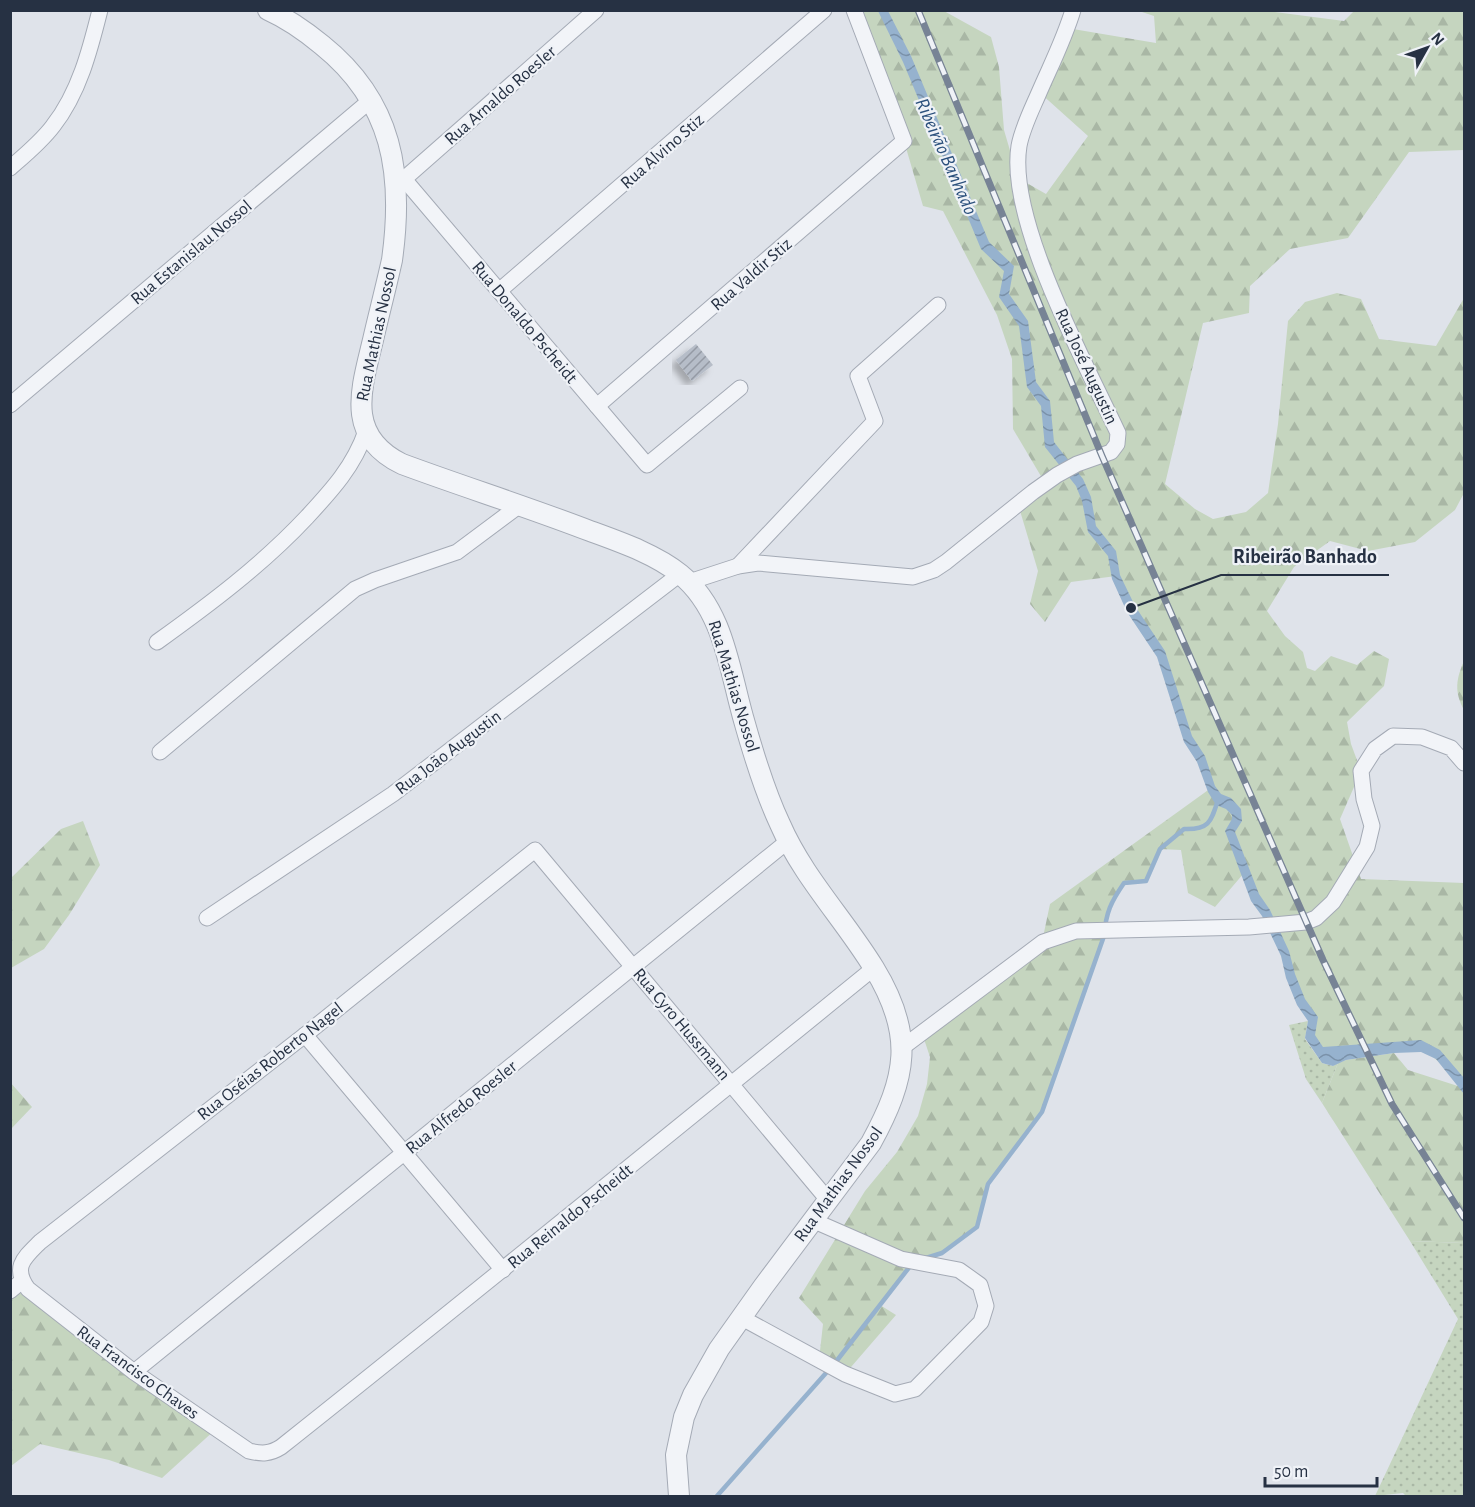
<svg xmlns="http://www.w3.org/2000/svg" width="1475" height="1507" font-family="'Alegreya Sans',sans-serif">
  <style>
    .grass { fill: url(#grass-dots) }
    .forest { fill: url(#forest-firs) }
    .water { fill: url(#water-waves) }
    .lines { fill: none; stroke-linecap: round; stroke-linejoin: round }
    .stream { stroke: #96b2ce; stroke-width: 4.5 }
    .building { fill: url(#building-hatch); filter: url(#shadow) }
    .minor-casing { stroke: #a4aab5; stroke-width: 17 }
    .tertiary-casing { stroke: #a4aab5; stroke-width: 22 }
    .minor { stroke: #f2f4f8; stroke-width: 15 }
    .tertiary { stroke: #f2f4f8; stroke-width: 20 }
    .rail-casing { stroke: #778395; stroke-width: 7 }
    .rail { stroke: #eff2f7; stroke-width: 4.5; stroke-dasharray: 14; stroke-linecap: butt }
    .labels { text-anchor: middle; stroke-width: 4.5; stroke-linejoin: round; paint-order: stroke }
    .street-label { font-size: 18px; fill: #263143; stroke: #eff2f7 }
    .water-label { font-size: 20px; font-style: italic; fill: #2b507c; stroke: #eff2f7 }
    .leader { fill: none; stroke: #263143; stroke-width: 2 }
    .callout-dot { fill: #263143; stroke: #eff2f7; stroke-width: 2 }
    .callout-label { font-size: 20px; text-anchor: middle; font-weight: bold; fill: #263143; stroke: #eff2f7; stroke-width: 4.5; stroke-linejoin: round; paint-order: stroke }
  </style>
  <defs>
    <pattern id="grass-dots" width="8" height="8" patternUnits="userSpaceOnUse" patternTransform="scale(1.5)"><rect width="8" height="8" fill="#c5d5bf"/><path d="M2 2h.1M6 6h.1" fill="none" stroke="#a9b7a5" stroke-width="1.8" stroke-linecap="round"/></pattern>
    <pattern id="forest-firs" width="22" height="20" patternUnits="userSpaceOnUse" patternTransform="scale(1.5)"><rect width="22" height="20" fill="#c5d5bf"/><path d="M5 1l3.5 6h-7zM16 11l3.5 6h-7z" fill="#a9b7a5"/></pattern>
    <pattern id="water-waves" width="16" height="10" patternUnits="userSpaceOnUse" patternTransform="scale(1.5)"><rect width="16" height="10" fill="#96b2ce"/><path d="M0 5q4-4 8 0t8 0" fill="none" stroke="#7a91a9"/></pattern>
    <pattern id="building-hatch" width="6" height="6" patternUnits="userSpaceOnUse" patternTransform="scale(1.5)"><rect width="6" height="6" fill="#b6bdc8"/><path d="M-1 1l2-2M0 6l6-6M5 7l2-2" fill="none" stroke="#949aa4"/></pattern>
    <filter id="shadow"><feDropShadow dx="-5.5" dy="5.5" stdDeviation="3" flood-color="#0004"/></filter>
  </defs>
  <rect width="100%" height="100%" fill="#dfe3ea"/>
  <g class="grass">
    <path d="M1308,1021L1305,1039L1322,1063L1333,1066L1338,1063L1322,1103L1306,1079L1289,1025Z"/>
    <path d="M1410,1241L1464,1243V1496H1406L1403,1493L1375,1496L1458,1319Z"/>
  </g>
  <g class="forest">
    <path d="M854,11H944L991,37L999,67L1004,130L1018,178L1046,194L1088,136L1039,92L1067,28L1156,43L1154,16L1139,11H1274L1275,12L1344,21L1354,11H1464V150L1409,152L1348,238L1290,249L1250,286L1249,313L1203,323L1165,484L1195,509L1213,519L1246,512L1268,493L1278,424L1288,321L1305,302L1337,293L1361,299L1379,339L1436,346L1464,298V493L1455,510L1415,542L1368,551L1330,541L1294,567L1267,611L1285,636L1303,652L1307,668L1315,671L1331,656L1357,665L1374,651L1389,659L1384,686L1347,722L1351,744L1361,771L1340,819L1361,879L1464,883V1085L1420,1045L1324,1056L1310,1036L1313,1019L1244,873L1215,907L1188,893L1181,850L1160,849L1146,881L1124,883C1110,902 1106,912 1104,936L1042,1111L988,1184L977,1227L942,1253L914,1261L880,1305L896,1315L845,1374L819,1360L823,1324L799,1298L865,1191L897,1152L918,1116L927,1084L930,1057L922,1033L1042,942L1050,904L1211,788L1188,738L1161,653L1116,576L1071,582L1045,622L1030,604L1038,571L1018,504L1045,483L1013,429L1012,359L997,315L943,211L923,206L904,141Z"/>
    <path d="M1464,661V710C1454,692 1456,679 1464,661Z"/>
    <path d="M83,821L100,865L69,915L44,949L11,968V878L61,829Z"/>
    <path d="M1394,1053L1408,1070L1464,1088V1243L1410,1241L1322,1103L1338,1063L1346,1060Z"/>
    <path d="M10,1082L32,1107L11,1129H10Z"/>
    <path d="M22,1281L216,1429L162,1478L109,1460L40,1444L11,1466V1291Z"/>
  </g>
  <path class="water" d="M878,11H888L911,56L989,242L1014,266L1009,294L1028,321L1036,382L1050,401L1054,442L1083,479L1091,497L1096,526L1116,551L1120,575L1135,606L1165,651L1192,736L1205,756L1215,786L1221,794L1231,798L1241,809L1242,821L1235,832L1259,894L1270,910L1289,951L1295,974L1305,999L1318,1017L1315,1035L1323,1047L1421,1040L1440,1050L1464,1078V1094L1436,1059L1421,1052L1394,1053L1346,1060L1333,1066L1322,1063L1305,1038L1308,1021L1297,1005L1286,978L1281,956L1262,916L1251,901L1225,831L1232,819V815L1226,809L1216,805L1208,792L1197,762L1184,742L1157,657L1127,612L1112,579L1108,556L1088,532L1082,501L1076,486L1045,447L1041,406L1027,387L1019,326L999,297L1004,271L981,249L903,62Z"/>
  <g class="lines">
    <g class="stream">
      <path d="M926,1258L942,1253L977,1227L988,1184L1042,1112L1104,936C1106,912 1111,902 1124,883L1146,881L1160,849L1184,829C1209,830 1211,822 1218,800"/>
      <path d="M835,1363L911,1265"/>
      <path d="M717,1496L826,1373"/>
    </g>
  </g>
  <path class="building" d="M696,344L713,365L692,381L676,360Z"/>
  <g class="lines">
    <defs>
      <g id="minor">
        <path d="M10,168C25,155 41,142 53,126C79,93 90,50 100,10"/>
        <path d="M404,179L647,465L740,388"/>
        <path d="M395,181L404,179L596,10"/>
        <path d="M499,291L824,10"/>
        <path d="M10,405L372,99"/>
        <path d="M597,406L904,141L854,10"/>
        <path d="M738,566L875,421L858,376L938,305"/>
        <path d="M689,582L738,566L758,563L913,577L934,570L946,562L1033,492L1057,475L1077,464L1111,452L1117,444L1118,433C1086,364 1007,220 1019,146C1022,129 1031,111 1038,95C1050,67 1064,40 1073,10"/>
        <path d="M157,642C210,604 262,565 307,517C332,490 354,466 366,431"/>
        <path d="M160,752L355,589L375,580L457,552L520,505"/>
        <path d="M207,918L393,794L680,574"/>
        <path d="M305,1035L503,1270"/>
        <path d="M903,1047L1043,942L1076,931L1249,927L1306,922L1316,918L1333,902L1367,847L1372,826L1364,799L1361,771L1375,749L1393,736L1422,737L1451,748L1464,763"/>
        <path d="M828,1200L535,850L305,1035L40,1242C24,1258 12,1267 28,1289L134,1372L249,1451C262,1454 270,1454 281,1447C480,1289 677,1128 874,968"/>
        <path d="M10,1291L22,1281"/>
        <path d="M742,1318L845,1374L895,1394L915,1389L981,1322L986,1306L980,1285L959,1270L901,1259L812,1220"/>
        <path d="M134,1372L788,841"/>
      </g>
      <path id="tertiary" d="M268,10C288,19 305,31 322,45C393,102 404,174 392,260C386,287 379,314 373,340C361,390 345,436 402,464C464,487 528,507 590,531C620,542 655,554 680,574C723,609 729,667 743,717C753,753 764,790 780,824C803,877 844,919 874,968C915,1035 907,1077 871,1143L763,1287L719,1349L693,1395L684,1417L676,1455L679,1496"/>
    </defs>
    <use href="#minor" class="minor-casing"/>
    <use href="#tertiary" class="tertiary-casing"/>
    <use href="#minor" class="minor"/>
    <use href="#tertiary" class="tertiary"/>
    <defs>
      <path id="rail" d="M918,10L1102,456L1323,960L1392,1104L1464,1218"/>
    </defs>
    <use href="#rail" class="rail-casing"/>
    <use href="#rail" class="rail"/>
  </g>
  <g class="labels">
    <g class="street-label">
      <text transform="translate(500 95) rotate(-41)" y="6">Rua Arnaldo Roesler</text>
      <text transform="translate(662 151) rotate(-41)" y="6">Rua Alvino Stiz</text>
      <text transform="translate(191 252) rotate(-40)" y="6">Rua Estanislau Nossol</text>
      <text transform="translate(751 274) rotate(-41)" y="6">Rua Valdir Stiz</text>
      <text transform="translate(525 322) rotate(50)" y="6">Rua Donaldo Pscheidt</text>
      <text transform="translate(376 334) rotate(-78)" y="6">Rua Mathias Nossol</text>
      <text transform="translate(1087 366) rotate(65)" y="6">Rua José Augustin</text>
      <text transform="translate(734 686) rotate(73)" y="6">Rua Mathias Nossol</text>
      <text transform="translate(448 752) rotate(-37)" y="6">Rua João Augustin</text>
      <text transform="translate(682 1024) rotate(50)" y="6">Rua Cyro Hussmann</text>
      <text transform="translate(270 1061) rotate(-38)" y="6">Rua Oséias Roberto Nagel</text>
      <text transform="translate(461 1107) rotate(-39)" y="6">Rua Alfredo Roesler</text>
      <text transform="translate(838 1184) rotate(-54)" y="6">Rua Mathias Nossol</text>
      <text transform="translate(570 1216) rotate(-39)" y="6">Rua Reinaldo Pscheidt</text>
      <text transform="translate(138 1372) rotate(36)" y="6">Rua Francisco Chaves</text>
    </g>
    <g class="water-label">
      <text transform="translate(947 156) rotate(66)" y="7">Ribeirão Banhado</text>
    </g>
  </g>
  <path class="leader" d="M1131 608L1221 575H1389"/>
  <circle class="callout-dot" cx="1131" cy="608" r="6"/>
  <g class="callout-label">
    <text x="1305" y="563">Ribeirão Banhado</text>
  </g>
  <rect width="1475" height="1507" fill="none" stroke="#263143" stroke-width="24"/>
  <g transform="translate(1427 48) rotate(50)" stroke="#eff2f7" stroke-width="4.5" paint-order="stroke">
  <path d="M0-4.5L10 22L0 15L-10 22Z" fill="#263143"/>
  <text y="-9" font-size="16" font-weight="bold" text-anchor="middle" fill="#263143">N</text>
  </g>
  <path d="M1265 1477v9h112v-9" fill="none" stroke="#263143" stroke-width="3"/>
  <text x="1274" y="1477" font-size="18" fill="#263143" stroke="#eff2f7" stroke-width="4.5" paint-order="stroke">50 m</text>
</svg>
